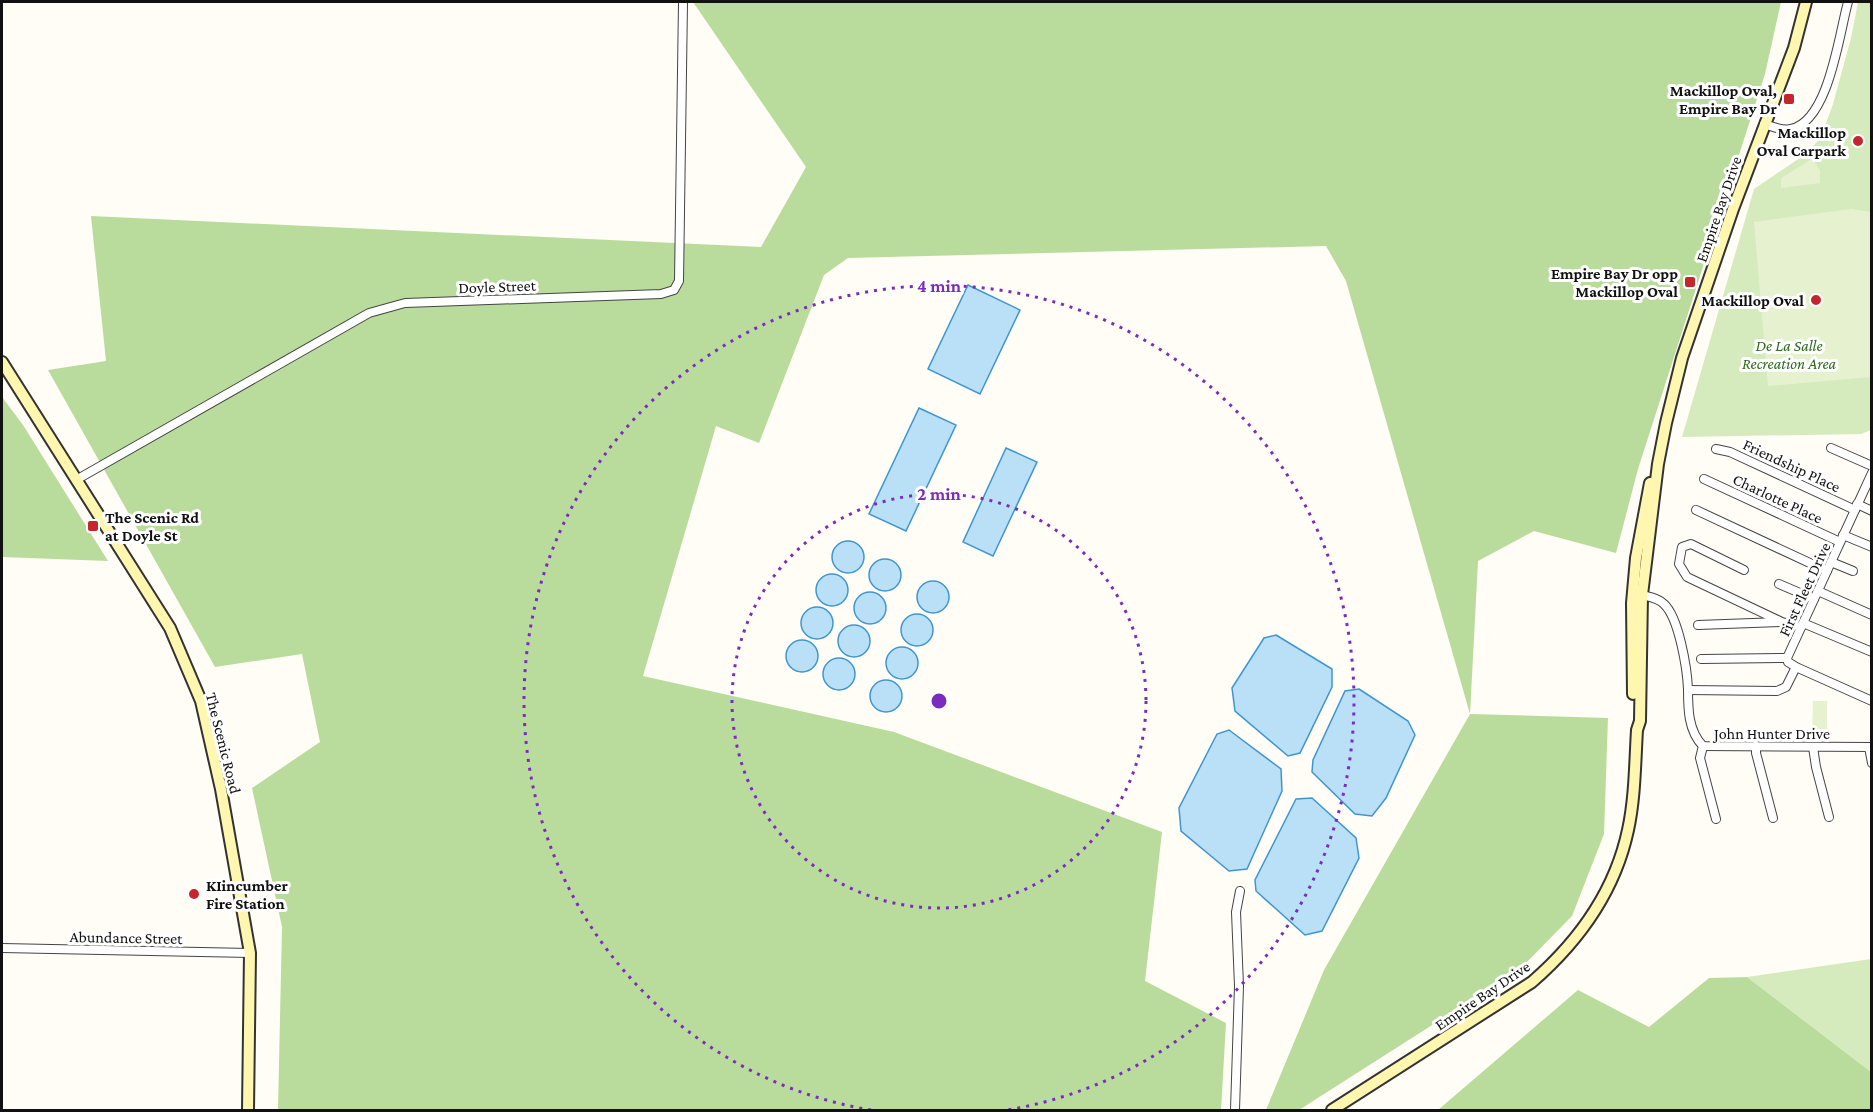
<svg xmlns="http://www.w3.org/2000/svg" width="1873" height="1112" font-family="'Crimson Pro',serif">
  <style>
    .green { fill: #d5ebbd }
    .forest { fill: #b9dc9c }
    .pitch { fill: #e6f2cf }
    .water { fill: #b9e0f7; stroke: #3f96cf; stroke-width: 1.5 }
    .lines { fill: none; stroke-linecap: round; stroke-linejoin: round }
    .street-casing { stroke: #444; stroke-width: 10 }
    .secondary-casing { stroke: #333; stroke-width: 14 }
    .street { stroke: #fff; stroke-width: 8 }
    .secondary { stroke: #fff6b0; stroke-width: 10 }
    .ring { fill: none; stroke: #7b2cbf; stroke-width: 3; stroke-dasharray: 3 6 }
    .poi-dot { fill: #c4262e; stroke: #fff; stroke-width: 2 }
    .labels { text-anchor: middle; stroke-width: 6; stroke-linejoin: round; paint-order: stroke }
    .poi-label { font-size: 16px; font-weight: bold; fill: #111; stroke: #fff; text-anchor: end }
    .street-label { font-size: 16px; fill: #111; stroke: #fff }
    .park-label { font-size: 16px; font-style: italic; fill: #2f6b1f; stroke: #fff }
    .centre { fill: #7b2cbf; stroke: #fff; stroke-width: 3 }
    .ring-label { font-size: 18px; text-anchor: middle; font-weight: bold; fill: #7b2cbf; stroke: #fff; stroke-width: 6; stroke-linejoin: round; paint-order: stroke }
  </style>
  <rect width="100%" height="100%" fill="#fffdf5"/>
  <g class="green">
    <path d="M1858,2H1871V430L1861,434L1682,437L1754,189L1807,153L1821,137L1833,104L1851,38Z"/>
    <path d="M1871,959V1072L1747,977Z"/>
  </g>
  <g class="forest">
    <path d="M693,2H1781L1765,74L1638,469L1616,553L1534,531L1478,561L1470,714L1608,718L1604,834L1572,916L1520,969L1299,1110H1266L1324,970L1470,714L1346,281L1326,246L848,258L824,275L759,443L716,426L643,676L894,732L1162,832L1145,981L1226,1023L1221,1110H278L282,927L252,788L320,742L302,654L215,667L48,370L106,361L91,216L761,247L806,167Z"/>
    <path d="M2,397L23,425L108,561L2,557Z"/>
    <path d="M1747,977L1871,1072V1110H1438L1578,990L1649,1027L1709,978Z"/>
  </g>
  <g class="pitch">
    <path d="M1812,159L1820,170V183L1781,188V178Z"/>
    <path d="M1851,209L1871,212V377L1768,386L1754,222Z"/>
    <path d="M1813,701H1827V732H1812Z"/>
  </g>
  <g class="water">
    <path d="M968,285L1020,310L980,394L928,369Z"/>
    <path d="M919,408L956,425L906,531L869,514Z"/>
    <path d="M1006,448L1037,462L993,556L963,542Z"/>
    <circle cx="848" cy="557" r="16"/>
    <circle cx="885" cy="575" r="16"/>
    <circle cx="832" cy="590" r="16"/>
    <circle cx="933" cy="597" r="16"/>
    <circle cx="870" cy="608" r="16"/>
    <circle cx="817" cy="623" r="16"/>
    <circle cx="917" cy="630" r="16"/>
    <circle cx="854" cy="641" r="16"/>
    <path d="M1276,635L1332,669V687L1300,753L1288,756L1235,711L1232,688L1264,638Z"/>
    <circle cx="802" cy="656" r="16"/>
    <circle cx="902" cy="663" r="16"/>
    <circle cx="839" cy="674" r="16"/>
    <circle cx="886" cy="696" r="16"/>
    <path d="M1359,689L1408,721L1415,735L1386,798L1372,816L1355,814L1312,772L1313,760L1345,691Z"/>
    <path d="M1229,730L1281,769L1282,791L1247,869L1229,871L1181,831L1179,808L1217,734Z"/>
    <path d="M1312,798L1356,838L1359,858L1322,931L1305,935L1256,891L1255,880L1296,799Z"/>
  </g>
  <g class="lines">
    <defs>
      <g id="street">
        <path d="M1764,124C1773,127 1782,131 1791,129C1829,121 1839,34 1848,2"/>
        <path d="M1831,448L1872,466"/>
        <path d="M1716,449L1730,452L1855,510"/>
        <path d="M1872,473L1787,658L1788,662L1796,667L1872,701"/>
        <path d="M1704,479L1840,542"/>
        <path d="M76,480L369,313L405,303L661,294L674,290L679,281L683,2"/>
        <path d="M1857,504L1872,511"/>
        <path d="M1696,510L1827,571"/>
        <path d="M1843,535L1872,547"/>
        <path d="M1831,562L1853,571"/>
        <path d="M1744,570L1691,544L1682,547L1679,564L1687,577L1782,622L1801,627"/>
        <path d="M1779,584L1814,599"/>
        <path d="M1818,591L1872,615"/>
        <path d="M1642,595C1650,597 1658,598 1664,604C1679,618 1687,668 1688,689C1688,708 1688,731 1703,746L1872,747"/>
        <path d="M1803,623L1872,652"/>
        <path d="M1698,625L1780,622"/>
        <path d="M1701,659L1787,658"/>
        <path d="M1688,690L1777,691L1786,687L1796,667"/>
        <path d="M1703,746L1700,758L1716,819"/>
        <path d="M1756,746V753L1773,818"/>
        <path d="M1813,747L1816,767L1829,817"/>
        <path d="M1869,747L1872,763"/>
        <path d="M2,948L250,953"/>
        <path d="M1235,1110L1239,986L1236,912L1240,891"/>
      </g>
      <g id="secondary">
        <path d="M2,362L170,628L201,701L221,789L250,953L248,1110"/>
        <path d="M1633,694L1632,603L1636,558L1650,483"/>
        <path d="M1332,1110L1532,982C1578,942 1615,891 1628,830C1635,798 1635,763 1637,730L1640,721L1642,595L1658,464L1666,423L1682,358L1733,209L1794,48L1806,2"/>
      </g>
    </defs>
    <use href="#street" class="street-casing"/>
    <use href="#secondary" class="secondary-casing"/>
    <use href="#street" class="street"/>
    <use href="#secondary" class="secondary"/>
  </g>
  <g class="ring">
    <circle cx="939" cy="701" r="207"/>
    <path d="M871 1110A415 415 0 1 1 1007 1110"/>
  </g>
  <g class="poi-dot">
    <rect x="1783" y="93" width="12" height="12" rx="3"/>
    <circle cx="1858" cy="141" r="6"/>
    <rect x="1684" y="276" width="12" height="12" rx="3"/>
    <circle cx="1816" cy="300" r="6"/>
    <rect x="87" y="520" width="12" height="12" rx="3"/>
    <circle cx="194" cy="894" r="6"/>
  </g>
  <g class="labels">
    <g class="poi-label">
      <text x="1777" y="96">Mackillop Oval,<tspan x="1777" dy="18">Empire Bay Dr</tspan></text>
      <text x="1846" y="138">Mackillop<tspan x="1846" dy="18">Oval Carpark</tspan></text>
      <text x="1678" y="279">Empire Bay Dr opp<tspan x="1678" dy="18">Mackillop Oval</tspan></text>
      <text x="1804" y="306">Mackillop Oval</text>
      <text x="105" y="523" text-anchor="start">The Scenic Rd<tspan x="105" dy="18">at Doyle St</tspan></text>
      <text x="206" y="891" text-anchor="start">KIincumber<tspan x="206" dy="18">Fire Station</tspan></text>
    </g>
    <g class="street-label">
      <text transform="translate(1718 209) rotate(-71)" y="6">Empire Bay Drive</text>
      <text transform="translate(497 286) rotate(-2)" y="6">Doyle Street</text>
      <text transform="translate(1792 465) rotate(25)" y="6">Friendship Place</text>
      <text transform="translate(1778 498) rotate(25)" y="6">Charlotte Place</text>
      <text transform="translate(1804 589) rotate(-65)" y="6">First Fleet Drive</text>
      <text x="1772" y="739">John Hunter Drive</text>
      <text transform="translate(224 743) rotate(76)" y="6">The Scenic Road</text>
      <text transform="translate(126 937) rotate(1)" y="6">Abundance Street</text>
      <text transform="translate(1482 995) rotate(-34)" y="6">Empire Bay Drive</text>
    </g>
    <g class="park-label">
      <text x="1789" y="351">De La Salle<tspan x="1789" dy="18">Recreation Area</tspan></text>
    </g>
  </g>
  <circle cx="939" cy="701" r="9" class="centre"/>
  <g class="ring-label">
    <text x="939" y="292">4 min</text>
    <text x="939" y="500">2 min</text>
  </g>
  <rect width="1873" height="1112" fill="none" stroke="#111111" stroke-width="6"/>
</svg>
